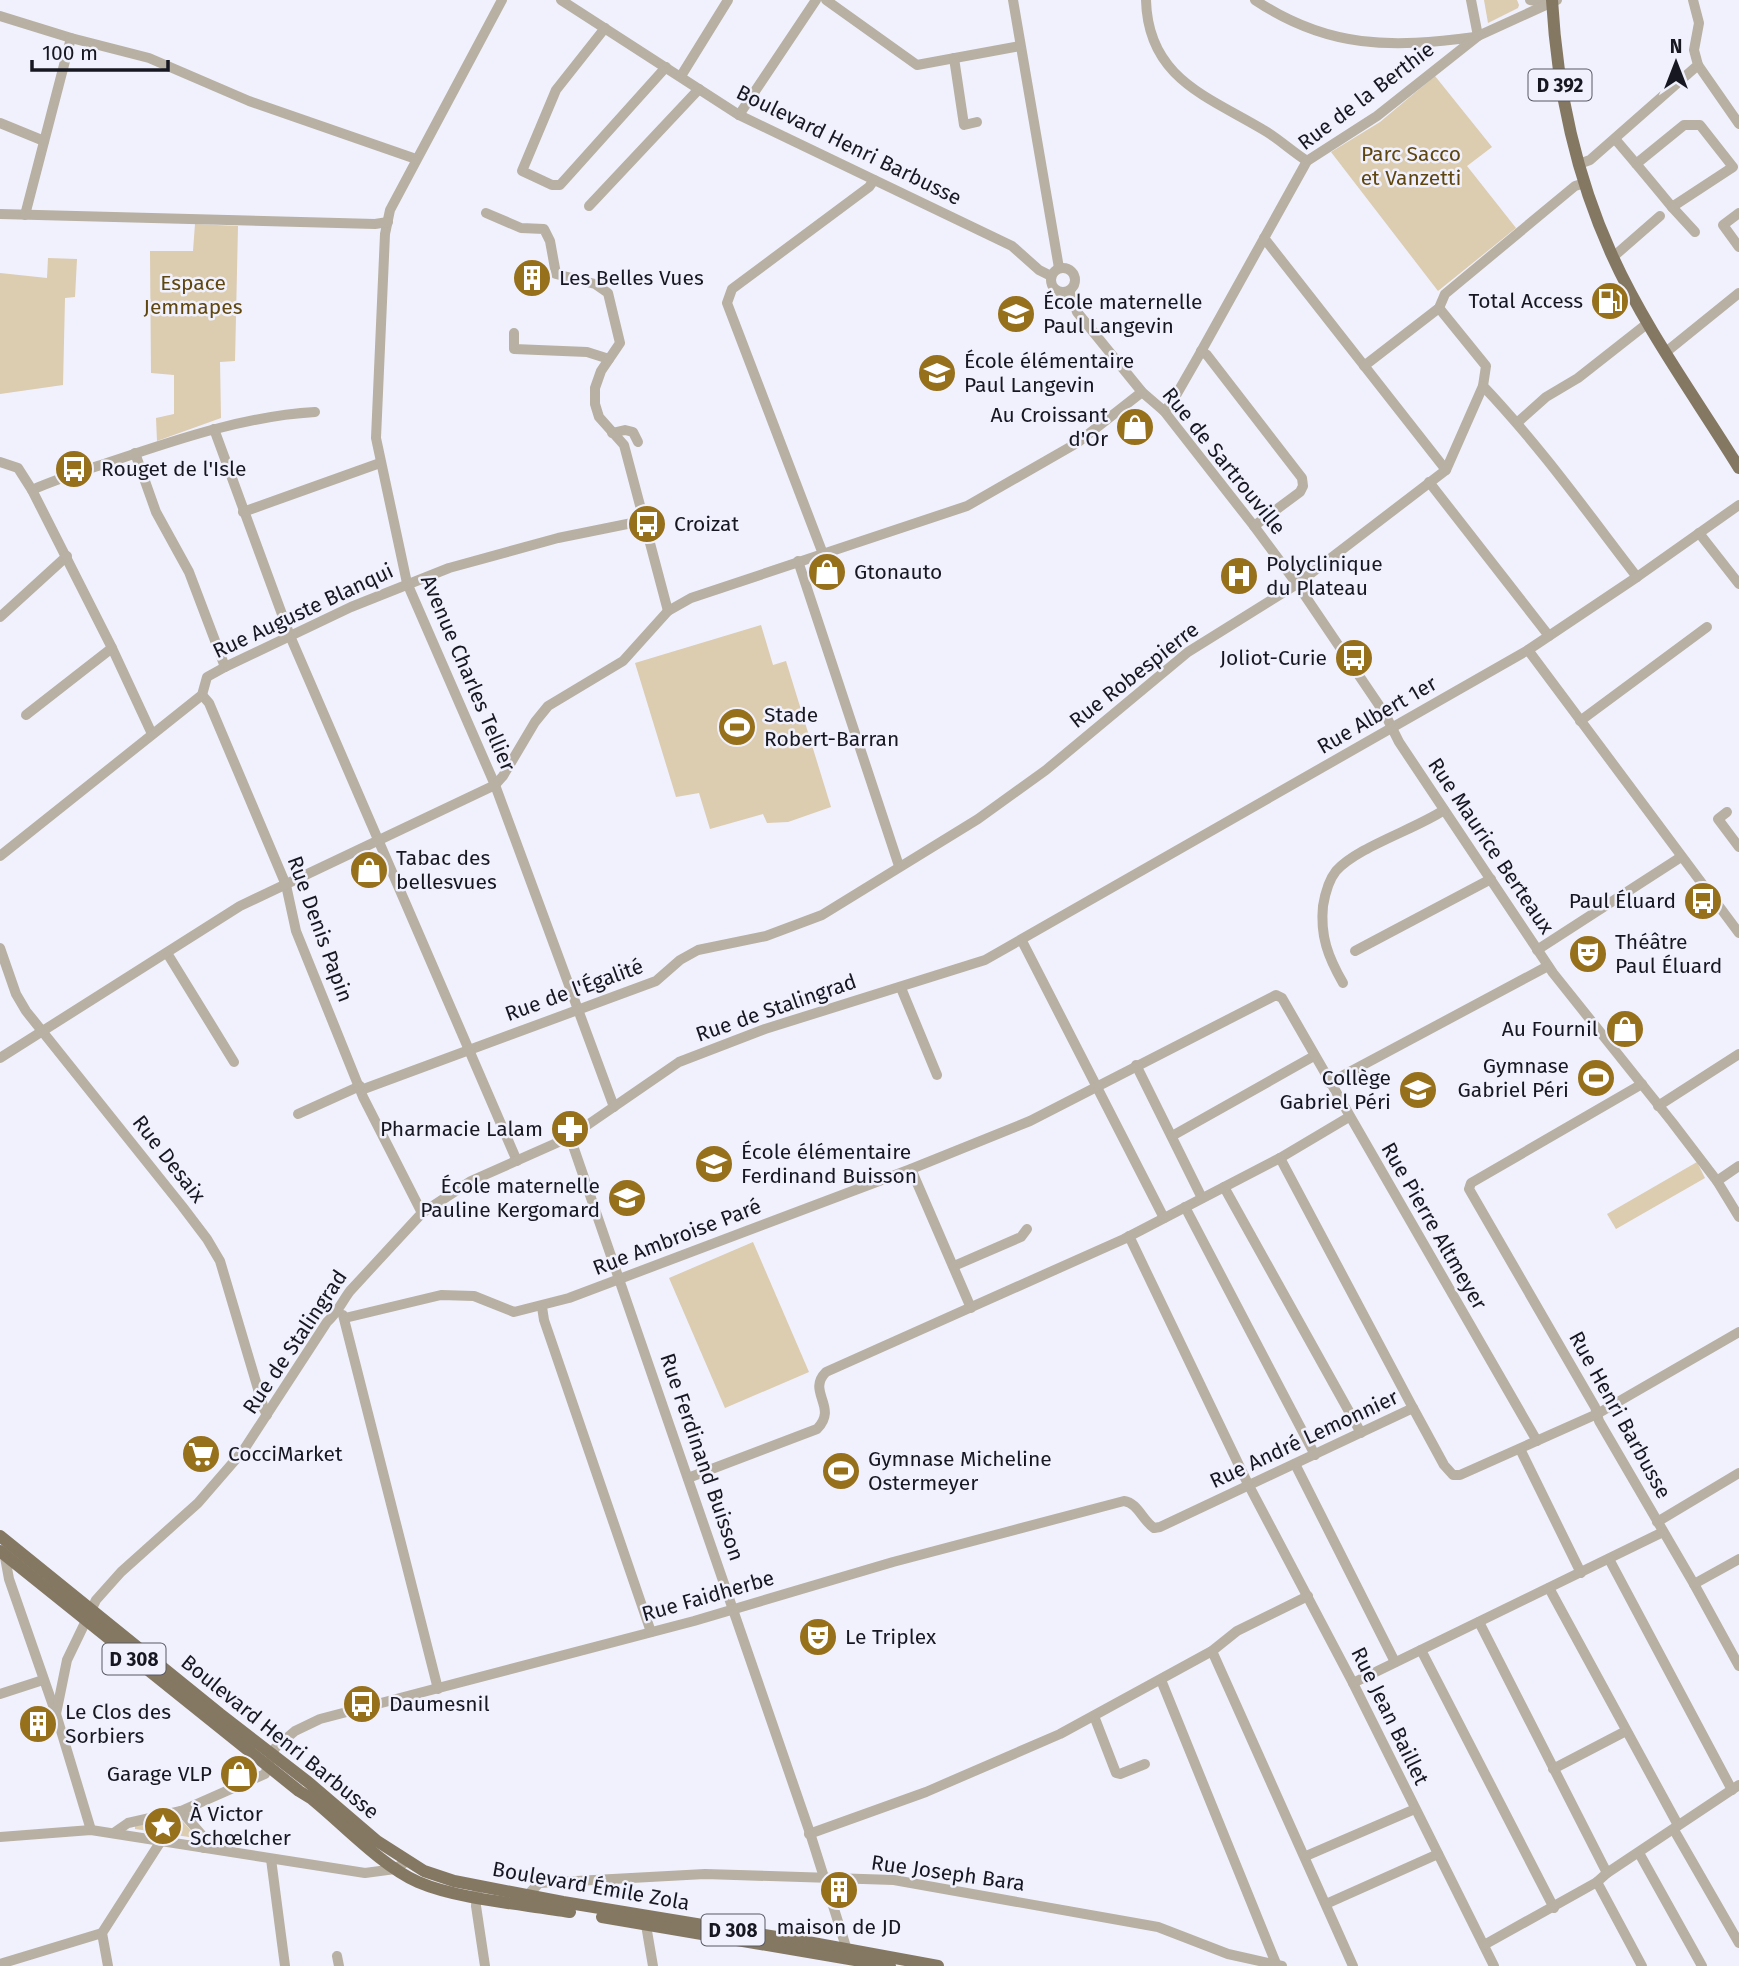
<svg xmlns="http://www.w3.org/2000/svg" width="1739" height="1966" font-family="'Fira Sans',sans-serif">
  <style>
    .green { fill: #dcccb0 }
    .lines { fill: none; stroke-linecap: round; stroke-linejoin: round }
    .minor { stroke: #b7b0a3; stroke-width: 10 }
    .major { stroke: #857862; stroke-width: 12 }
    .labels { text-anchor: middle; stroke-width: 5; stroke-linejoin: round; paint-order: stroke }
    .shield { fill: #f0f1fd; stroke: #585864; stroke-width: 2 }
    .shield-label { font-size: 19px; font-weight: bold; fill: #171722 }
    .street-label { font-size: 21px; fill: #171722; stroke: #f0f1fd }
    .park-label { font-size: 21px; fill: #5f460e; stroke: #f0f1fd }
    .poi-label { font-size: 21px; fill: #171722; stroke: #f0f1fd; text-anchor: start }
  </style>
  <rect width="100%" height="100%" fill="#f0f1fd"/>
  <g class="green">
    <path d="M1484,0H1517L1519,5L1518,8L1488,23Z"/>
    <path d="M1435,76L1492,147L1467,166L1516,228L1438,291L1331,152L1380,122Z"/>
    <path d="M195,224L238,226L235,361L220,362L221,418L157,441L156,418L174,414V375L151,373L150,251H193Z"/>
    <path d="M48,258L77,259L75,297L65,298L63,385L0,394V273L47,278Z"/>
    <path d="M761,625L773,665L786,661L831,807L788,822L767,823L763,814L710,829L699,793L676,797L635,663Z"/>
    <path d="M1697,1162L1705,1178L1616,1229L1607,1214Z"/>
    <path d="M753,1242L809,1372L725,1408L669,1278Z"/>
    <path d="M178,1816L192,1832L189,1837L135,1829V1825Z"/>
  </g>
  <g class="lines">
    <g class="minor">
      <path d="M502,0L390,210L385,234L376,438L407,583L495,785L614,1107"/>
      <path d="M561,0L739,115L1012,246L1039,270L1051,276"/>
      <path d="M826,0L917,65L1020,46"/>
      <path d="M1013,0L1059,268"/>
      <path d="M1146,0C1148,80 1210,97 1267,132C1281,141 1293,152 1307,161"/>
      <path d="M1255,0C1328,49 1392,48 1475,37"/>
      <path d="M1471,0L1478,36"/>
      <path d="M1530,0L1549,3"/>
      <path d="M0,16L71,38L149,58L249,101L416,159"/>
      <path d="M605,28L556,90L522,171L552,185H560L666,67"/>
      <path d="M954,58L964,125L977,122"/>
      <path d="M1698,65L1739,124"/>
      <path d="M681,76L728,0"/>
      <path d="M739,115L816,0"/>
      <path d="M0,123L44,141"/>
      <path d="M1615,139C1634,161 1653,184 1672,207L1733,167L1700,125H1684L1636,164"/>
      <path d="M1579,164L1590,160L1698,65L1694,50L1699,23L1693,0"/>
      <path d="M589,206L699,89"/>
      <path d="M1672,207L1695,232"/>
      <path d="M486,213L521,228L544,229L550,241L556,274L595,284L608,293L620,343L601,371L595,388V404L599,417L624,445L668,611"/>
      <path d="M1739,213L1723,225L1739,247"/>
      <path d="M0,214L375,224L388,222"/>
      <path d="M25,215L71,38"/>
      <path d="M1264,238L1446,470"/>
      <path d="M1613,257L1660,216"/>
      <circle cx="1063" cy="280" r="12"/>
      <path d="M1069,291L1077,312L1142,392L1164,411L1254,526L1297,584L1385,714L1399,742L1553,973L1672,1122L1717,1181L1739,1217"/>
      <path d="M1439,308L1486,366L1483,386C1540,446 1587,512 1637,577"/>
      <path d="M514,333V349L587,352L609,359"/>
      <path d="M1201,351L1207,355L1302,478L1303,486L1300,492L1254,526"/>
      <path d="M1666,352L1739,293"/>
      <path d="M1364,366L1439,308L1445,294L1575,186L1585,183"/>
      <path d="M1164,411L1171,404L1198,357L1307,161L1377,116L1478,36L1557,0"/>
      <path d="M1518,422L1546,397L1578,378L1648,323"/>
      <path d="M214,429L290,636L517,1161"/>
      <path d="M612,433L625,430L633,432L638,442"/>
      <path d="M135,453L156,512L189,572L225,667"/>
      <path d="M0,462L18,468L32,490C59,478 86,470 113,461C178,439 246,416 315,412"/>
      <path d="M1429,482L1549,636"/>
      <path d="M32,490L112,648L152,734"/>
      <path d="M243,512L380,463"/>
      <path d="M1699,533L1739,584"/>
      <path d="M823,554L727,303L732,289L869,187L874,180"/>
      <path d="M798,561L899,866"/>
      <path d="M0,617L67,556"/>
      <path d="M1528,650L1739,933"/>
      <path d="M202,695L209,703L286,885L296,931L363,1097L422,1213"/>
      <path d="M26,715L112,648"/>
      <path d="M1580,721L1707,627"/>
      <path d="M1727,812L1718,819L1739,847"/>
      <path d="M0,856L202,695L207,677L225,667L351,607L449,568L558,538L642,521"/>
      <path d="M1022,941L1164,1218"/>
      <path d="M0,948L16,994L26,1011L182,1206L207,1239L220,1261L264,1409L267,1415"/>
      <path d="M1537,950L1681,857"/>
      <path d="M1355,951L1491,879"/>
      <path d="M167,953L234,1062"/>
      <path d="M1343,983C1328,957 1320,936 1323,906C1325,894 1328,881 1336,871C1357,847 1416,829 1444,810"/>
      <path d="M901,988L937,1075"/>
      <path d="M0,1058L240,906L495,785L503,776L535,722L548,706L623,661L668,611L691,598L967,506L1077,443L1142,392"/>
      <path d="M1136,1065L1202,1198"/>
      <path d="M1329,1083L1548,966"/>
      <path d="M1642,1084L1471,1183L1469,1189L1595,1407L1599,1421L1694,1584L1739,1666"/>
      <path d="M361,1090L656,981L680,960L698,950L766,936L822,915L978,819L1046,770L1188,652L1297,584L1446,470L1483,386"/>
      <path d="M1658,1106L1739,1054"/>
      <path d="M298,1114L360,1086"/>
      <path d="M1172,1136L1314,1056"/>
      <path d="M570,1137L810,1833L847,1950"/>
      <path d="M1280,1158L1413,1408"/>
      <path d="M911,1169L971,1308"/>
      <path d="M1717,1181L1739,1166"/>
      <path d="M1224,1187L1361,1433"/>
      <path d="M1185,1207L1315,1455"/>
      <path d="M1129,1236L1247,1482L1353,1683L1494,1966"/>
      <path d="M954,1266L1021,1237L1027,1229"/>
      <path d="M542,1307L544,1320L651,1632"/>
      <path d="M343,1315L438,1689"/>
      <path d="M345,1318L441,1295L474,1296L514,1312L569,1298L911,1169L1030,1121L1276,995L1282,998L1537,1441"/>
      <path d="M1520,1449L1581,1573"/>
      <path d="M1295,1464L1395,1662"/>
      <path d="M688,1478L817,1429C839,1407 806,1392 826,1372L1124,1239L1280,1158L1349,1117"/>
      <path d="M1657,1522L1739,1473"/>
      <path d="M4,1552L9,1579L56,1714L91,1830"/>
      <path d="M1609,1559L1732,1790"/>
      <path d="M1694,1584L1739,1559"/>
      <path d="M1549,1588L1678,1825"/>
      <path d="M1479,1622L1607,1873"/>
      <path d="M1421,1650L1554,1908"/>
      <path d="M1212,1651L1353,1966"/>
      <path d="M1161,1680L1277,1966"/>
      <path d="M1353,1683L1663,1532"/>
      <path d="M0,1694L43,1680"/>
      <path d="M56,1714L67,1660L96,1600L121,1572L198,1503L243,1451L327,1322C339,1311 341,1303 350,1291L422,1213L471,1181L570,1137L679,1062L765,1029L985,960L1528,650L1637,577L1739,505"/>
      <path d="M1094,1716L1116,1773L1120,1774L1145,1764"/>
      <path d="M1553,1769L1626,1731"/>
      <path d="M181,1811L201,1834L204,1848"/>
      <path d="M1674,1830L1739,1943"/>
      <path d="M115,1832L128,1823L181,1811L265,1774L275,1748L295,1731L320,1719L694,1621L893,1562L1124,1501C1138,1503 1142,1520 1154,1528L1160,1527L1413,1408L1444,1465L1453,1475H1460L1597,1414L1739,1332"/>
      <path d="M809,1834L926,1792L1060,1734L1212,1651L1237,1631L1308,1596"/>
      <path d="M0,1837L91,1830L365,1873L395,1869L407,1861"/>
      <path d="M1639,1853L1702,1966"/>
      <path d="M1306,1856L1415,1809"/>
      <path d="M271,1859L285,1966"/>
      <path d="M1597,1882L1642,1966"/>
      <path d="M477,1892L476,1906L485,1966"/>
      <path d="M521,1898L528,1895L539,1883L705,1874L894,1880L1158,1927L1228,1954L1282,1966"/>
      <path d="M1326,1904L1438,1854"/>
      <path d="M646,1925L653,1966"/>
      <path d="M1484,1945L1597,1882L1607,1873L1739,1785"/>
      <path d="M337,1956L339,1966"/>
      <path d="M0,1964L102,1933"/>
      <path d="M108,1966L102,1933L161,1841"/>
    </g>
    <g class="major">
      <path d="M1552,0C1557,87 1575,173 1611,253C1645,329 1696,398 1739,468"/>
      <path d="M0,1536L220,1714L308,1782L377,1841L424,1871L454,1881L563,1902L813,1943L938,1966"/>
      <path d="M0,1551L299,1791L312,1799C344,1825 382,1866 418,1882C460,1900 524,1904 570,1912"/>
      <path d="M602,1917L890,1966"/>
    </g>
  </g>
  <defs>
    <symbol id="building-disc" viewBox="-11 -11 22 22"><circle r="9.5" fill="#97701b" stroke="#f0f1fd"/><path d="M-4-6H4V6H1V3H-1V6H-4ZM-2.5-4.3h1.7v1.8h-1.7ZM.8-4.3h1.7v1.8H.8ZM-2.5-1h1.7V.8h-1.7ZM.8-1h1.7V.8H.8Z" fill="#fff"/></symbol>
    <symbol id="fuel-disc" viewBox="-11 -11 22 22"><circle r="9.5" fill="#97701b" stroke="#f0f1fd"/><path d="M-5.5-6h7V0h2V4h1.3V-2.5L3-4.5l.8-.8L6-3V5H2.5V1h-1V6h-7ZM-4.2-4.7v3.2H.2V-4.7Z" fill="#fff"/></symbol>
    <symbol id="school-disc" viewBox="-11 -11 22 22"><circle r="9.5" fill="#97701b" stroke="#f0f1fd"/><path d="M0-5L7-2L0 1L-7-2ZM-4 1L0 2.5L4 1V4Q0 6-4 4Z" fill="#fff"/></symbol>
    <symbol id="shop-disc" viewBox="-11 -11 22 22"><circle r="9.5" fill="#97701b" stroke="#f0f1fd"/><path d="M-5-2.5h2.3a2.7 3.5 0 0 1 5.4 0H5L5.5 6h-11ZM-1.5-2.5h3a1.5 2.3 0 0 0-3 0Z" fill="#fff"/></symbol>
    <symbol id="bus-disc" viewBox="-11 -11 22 22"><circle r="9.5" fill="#97701b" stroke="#f0f1fd"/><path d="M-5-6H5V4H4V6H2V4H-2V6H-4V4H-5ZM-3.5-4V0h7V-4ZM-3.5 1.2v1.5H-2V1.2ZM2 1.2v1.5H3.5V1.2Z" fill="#fff"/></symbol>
    <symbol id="hospital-disc" viewBox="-11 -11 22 22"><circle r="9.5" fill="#97701b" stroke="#f0f1fd"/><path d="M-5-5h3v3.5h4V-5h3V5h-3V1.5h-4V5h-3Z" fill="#fff"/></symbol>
    <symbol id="stadium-disc" viewBox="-11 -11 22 22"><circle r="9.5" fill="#97701b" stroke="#f0f1fd"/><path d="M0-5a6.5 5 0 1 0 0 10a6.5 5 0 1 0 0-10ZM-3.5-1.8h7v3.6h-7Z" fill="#fff"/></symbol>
    <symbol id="theatre-disc" viewBox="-11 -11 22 22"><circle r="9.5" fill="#97701b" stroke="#f0f1fd"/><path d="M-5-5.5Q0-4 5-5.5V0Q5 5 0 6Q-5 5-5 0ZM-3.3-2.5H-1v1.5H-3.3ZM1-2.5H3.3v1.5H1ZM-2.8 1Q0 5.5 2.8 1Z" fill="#fff"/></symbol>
    <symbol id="pharmacy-disc" viewBox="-11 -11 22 22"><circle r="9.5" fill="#97701b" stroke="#f0f1fd"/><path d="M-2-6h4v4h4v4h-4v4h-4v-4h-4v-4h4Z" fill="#fff"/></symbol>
    <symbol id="supermarket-disc" viewBox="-11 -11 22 22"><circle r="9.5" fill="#97701b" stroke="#f0f1fd"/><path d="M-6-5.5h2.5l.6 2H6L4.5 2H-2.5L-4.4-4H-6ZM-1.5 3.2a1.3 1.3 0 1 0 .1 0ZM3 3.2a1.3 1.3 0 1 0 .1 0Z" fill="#fff"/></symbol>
    <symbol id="sight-disc" viewBox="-11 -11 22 22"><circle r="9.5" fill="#97701b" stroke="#f0f1fd"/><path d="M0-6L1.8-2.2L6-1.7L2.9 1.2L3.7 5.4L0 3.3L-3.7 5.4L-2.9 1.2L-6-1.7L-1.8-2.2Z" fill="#fff"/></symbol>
  </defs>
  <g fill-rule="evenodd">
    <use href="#building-disc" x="510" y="256" width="44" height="44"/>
    <use href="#fuel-disc" x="1588" y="279" width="44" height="44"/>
    <use href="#school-disc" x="994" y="292" width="44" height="44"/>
    <use href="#school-disc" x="915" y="351" width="44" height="44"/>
    <use href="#shop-disc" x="1113" y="405" width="44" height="44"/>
    <use href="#bus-disc" x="52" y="447" width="44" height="44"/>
    <use href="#bus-disc" x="625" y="502" width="44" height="44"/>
    <use href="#shop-disc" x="805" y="550" width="44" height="44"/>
    <use href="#hospital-disc" x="1217" y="554" width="44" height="44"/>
    <use href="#bus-disc" x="1332" y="636" width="44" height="44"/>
    <use href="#stadium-disc" x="715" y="705" width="44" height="44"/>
    <use href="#shop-disc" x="347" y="848" width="44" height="44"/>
    <use href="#bus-disc" x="1681" y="879" width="44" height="44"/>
    <use href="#theatre-disc" x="1566" y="932" width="44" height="44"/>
    <use href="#shop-disc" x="1603" y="1007" width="44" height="44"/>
    <use href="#stadium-disc" x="1574" y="1056" width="44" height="44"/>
    <use href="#school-disc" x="1396" y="1068" width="44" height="44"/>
    <use href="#pharmacy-disc" x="548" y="1107" width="44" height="44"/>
    <use href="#school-disc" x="692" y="1142" width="44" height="44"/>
    <use href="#school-disc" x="605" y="1176" width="44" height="44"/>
    <use href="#supermarket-disc" x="179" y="1432" width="44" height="44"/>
    <use href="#stadium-disc" x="819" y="1449" width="44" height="44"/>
    <use href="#theatre-disc" x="796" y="1615" width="44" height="44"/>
    <use href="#bus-disc" x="340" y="1682" width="44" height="44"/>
    <use href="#building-disc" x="16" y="1702" width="44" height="44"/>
    <use href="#shop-disc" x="217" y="1752" width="44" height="44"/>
    <use href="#sight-disc" x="141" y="1804" width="44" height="44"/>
    <use href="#building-disc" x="817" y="1868" width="44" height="44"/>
  </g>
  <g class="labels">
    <g class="shield">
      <rect x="1528.5" y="69.5" width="63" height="31" rx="5"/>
      <rect x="102.5" y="1643.5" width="63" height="31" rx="5"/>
      <rect x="701.5" y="1914.5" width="63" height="31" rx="5"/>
    </g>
    <g class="shield-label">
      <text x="1560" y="92">D 392</text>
      <text x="134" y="1666">D 308</text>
      <text x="733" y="1937">D 308</text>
    </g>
    <g class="street-label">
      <text transform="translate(1366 96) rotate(-37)" y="7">Rue de la Berthie</text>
      <text transform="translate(849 145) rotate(26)" y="7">Boulevard Henri Barbusse</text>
      <text transform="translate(1224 461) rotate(51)" y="7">Rue de Sartrouville</text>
      <text transform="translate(303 611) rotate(-25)" y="7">Rue Auguste Blanqui</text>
      <text transform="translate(468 673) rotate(67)" y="7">Avenue Charles Tellier</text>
      <text transform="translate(1134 675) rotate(-38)" y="7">Rue Robespierre</text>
      <text transform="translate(1377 715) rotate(-30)" y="7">Rue Albert 1er</text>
      <text transform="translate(1491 846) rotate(56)" y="7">Rue Maurice Berteaux</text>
      <text transform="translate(320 929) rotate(70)" y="7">Rue Denis Papin</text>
      <text transform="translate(574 990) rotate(-20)" y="7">Rue de l'Égalité</text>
      <text transform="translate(776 1008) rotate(-19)" y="7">Rue de Stalingrad</text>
      <text transform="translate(169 1159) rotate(52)" y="7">Rue Desaix</text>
      <text transform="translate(1434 1226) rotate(60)" y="7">Rue Pierre Altmeyer</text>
      <text transform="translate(677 1237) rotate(-21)" y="7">Rue Ambroise Paré</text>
      <text transform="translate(295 1342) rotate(-56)" y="7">Rue de Stalingrad</text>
      <text transform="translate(1620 1415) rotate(61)" y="7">Rue Henri Barbusse</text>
      <text transform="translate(1304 1439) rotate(-25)" y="7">Rue André Lemonnier</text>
      <text transform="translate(702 1457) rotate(71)" y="7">Rue Ferdinand Buisson</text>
      <text transform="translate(708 1596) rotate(-16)" y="7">Rue Faidherbe</text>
      <text transform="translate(1390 1716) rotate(64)" y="7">Rue Jean Baillet</text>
      <text transform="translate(280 1737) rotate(39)" y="7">Boulevard Henri Barbusse</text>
      <text transform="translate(948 1873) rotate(8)" y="7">Rue Joseph Bara</text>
      <text transform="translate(591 1886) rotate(10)" y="7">Boulevard Émile Zola</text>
    </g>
    <g class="park-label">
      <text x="1411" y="161">Parc Sacco<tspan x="1411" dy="24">et Vanzetti</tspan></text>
      <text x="193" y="290">Espace<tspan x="193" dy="24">Jemmapes</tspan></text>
    </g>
    <g class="poi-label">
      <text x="559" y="285">Les Belles Vues</text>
      <text x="1583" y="308" text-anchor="end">Total Access</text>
      <text x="1043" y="309">École maternelle<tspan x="1043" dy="24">Paul Langevin</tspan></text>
      <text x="964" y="368">École élémentaire<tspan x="964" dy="24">Paul Langevin</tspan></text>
      <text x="1108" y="422" text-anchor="end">Au Croissant<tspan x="1108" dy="24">d'Or</tspan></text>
      <text x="101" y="476">Rouget de l'Isle</text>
      <text x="674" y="531">Croizat</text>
      <text x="1266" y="571">Polyclinique<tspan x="1266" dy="24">du Plateau</tspan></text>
      <text x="854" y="579">Gtonauto</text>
      <text x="1327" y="665" text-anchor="end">Joliot-Curie</text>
      <text x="764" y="722">Stade<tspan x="764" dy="24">Robert-Barran</tspan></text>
      <text x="396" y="865">Tabac des<tspan x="396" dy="24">bellesvues</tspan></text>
      <text x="1676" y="908" text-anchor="end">Paul Éluard</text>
      <text x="1615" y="949">Théâtre<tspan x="1615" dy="24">Paul Éluard</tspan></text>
      <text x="1598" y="1036" text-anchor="end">Au Fournil</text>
      <text x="1569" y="1073" text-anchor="end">Gymnase<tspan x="1569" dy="24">Gabriel Péri</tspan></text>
      <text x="1391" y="1085" text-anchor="end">Collège<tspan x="1391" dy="24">Gabriel Péri</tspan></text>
      <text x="543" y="1136" text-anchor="end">Pharmacie Lalam</text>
      <text x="741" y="1159">École élémentaire<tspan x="741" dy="24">Ferdinand Buisson</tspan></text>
      <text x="600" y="1193" text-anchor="end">École maternelle<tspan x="600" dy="24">Pauline Kergomard</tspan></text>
      <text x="228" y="1461">CocciMarket</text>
      <text x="868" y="1466">Gymnase Micheline<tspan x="868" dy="24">Ostermeyer</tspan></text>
      <text x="845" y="1644">Le Triplex</text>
      <text x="389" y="1711">Daumesnil</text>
      <text x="65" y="1719">Le Clos des<tspan x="65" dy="24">Sorbiers</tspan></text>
      <text x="212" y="1781" text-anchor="end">Garage VLP</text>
      <text x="190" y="1821">À Victor<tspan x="190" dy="24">Schœlcher</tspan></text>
      <text x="839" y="1934" text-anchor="middle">maison de JD</text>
    </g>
  </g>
  <g transform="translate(1676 63)" stroke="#f0f1fd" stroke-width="5" paint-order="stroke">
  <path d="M0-5L12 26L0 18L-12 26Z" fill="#171722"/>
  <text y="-10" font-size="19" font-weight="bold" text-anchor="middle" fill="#171722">N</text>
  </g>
  <path d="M32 60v10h136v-10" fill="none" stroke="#171722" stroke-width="3.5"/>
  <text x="42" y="60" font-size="21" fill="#171722" stroke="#f0f1fd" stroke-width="5" paint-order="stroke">100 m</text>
</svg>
